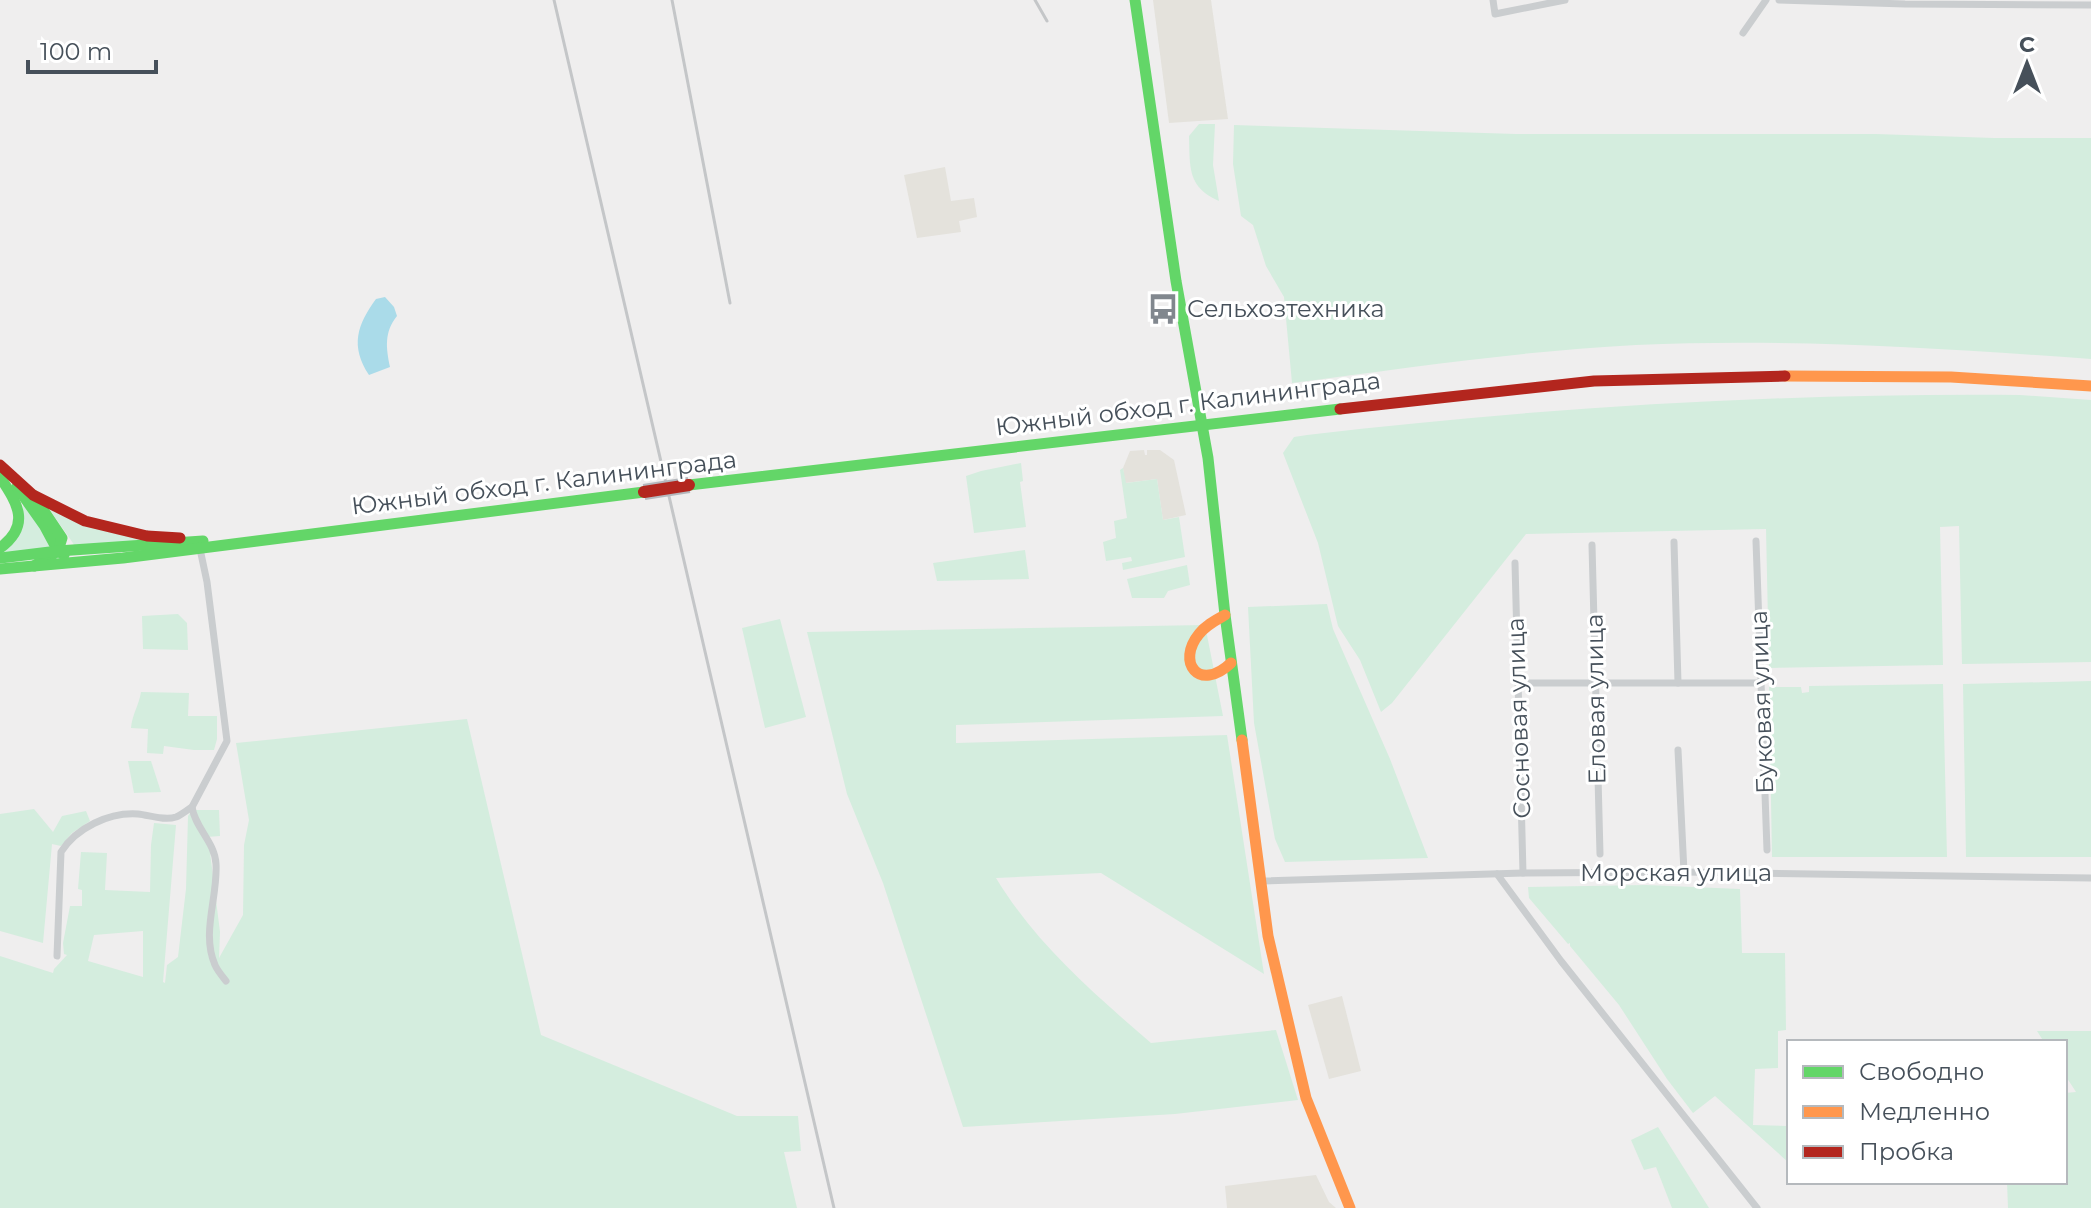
<svg xmlns="http://www.w3.org/2000/svg" width="2091" height="1208" font-family="Montserrat,sans-serif">
  <style>
    .commercial { fill: #e4e2dc }
    .green { fill: #d4edde; fill-rule: evenodd }
    .water { fill: #aadbe9 }
    .lines { fill: none; stroke-linecap: round; stroke-linejoin: round }
    .street { stroke: #cacdcf; stroke-width: 7 }
    .fast { stroke: #63d668; stroke-width: 11 }
    .slow { stroke: #ff974d; stroke-width: 11 }
    .jam { stroke: #b3261e; stroke-width: 11 }
    .rail { stroke: #c4c6c8; stroke-width: 3 }
    .jam-bridge-casing { stroke: #b4b8bd; stroke-width: 16; stroke-linecap: butt }
    .jam-bridge { stroke: #b3261e; stroke-width: 12 }
    .labels { text-anchor: middle; stroke-width: 6; stroke-linejoin: round; paint-order: stroke }
    .poi-label { font-size: 24px; fill: #46505a; stroke: #fff; text-anchor: start }
    .street-label { font-size: 24px; fill: #46505a; stroke: #fff }
  </style>
  <rect width="100%" height="100%" fill="#efeeee"/>
  <g class="commercial">
    <path d="M1153,0H1211L1228,119L1169,123Z"/>
    <path d="M945,167L951,201L974,198L977,217L959,221L961,232L917,238L904,175Z"/>
    <path d="M1144,450L1145,455H1147V450H1160L1174,460L1186,515L1163,520L1157,479L1125,483L1123,468L1130,451Z"/>
    <path d="M1342,996L1361,1071L1329,1079L1308,1005Z"/>
    <path d="M1316,1175L1329,1202L1336,1208H1227L1225,1186Z"/>
  </g>
  <g class="green">
    <path d="M1199,124H1215L1213,165L1219,201C1187,187 1190,167 1189,136Z"/>
    <path d="M1234,125L1516,134H1876L1994,138H2091V359C1940,348 1788,338 1636,345C1520,351 1407,368 1292,383L1284,297L1266,266L1253,225L1241,216L1233,164Z"/>
    <path d="M2020,395L2091,400V662L1962,664L1959,526L1940,527L1943,665L1769,668L1766,529L1526,534L1392,703L1381,712L1360,660L1338,626L1318,543L1283,453L1294,437L1307,435C1544,407 1782,393 2020,395Z"/>
    <path d="M1021,463L1023,481L1020,482L1026,527L974,533L966,476L981,471Z"/>
    <path d="M1123,468L1126,483L1157,479L1163,520L1179,517L1185,557L1123,570L1122,563L1132,561L1131,557L1106,561L1103,542L1116,538L1114,521L1127,518L1120,470Z"/>
    <path d="M23,500L53,548L3,553C20,539 24,522 23,500Z"/>
    <path d="M45,503L153,540L75,546Z"/>
    <path d="M1025,550L1029,579L937,581L933,563Z"/>
    <path d="M1187,565L1190,585L1168,591L1164,598H1132L1127,579Z"/>
    <path d="M1327,604L1333,629L1390,759L1428,858L1285,862L1275,839L1254,723L1248,607Z"/>
    <path d="M178,614L187,623L188,650L143,649L142,616Z"/>
    <path d="M780,619L806,717L765,728L742,628Z"/>
    <path d="M1205,625L1223,716L956,725V743L1227,735L1264,974L1101,873L996,878C1036,944 1093,993 1151,1043L1276,1030L1298,1100L1175,1114L963,1127L883,883L847,794L807,632Z"/>
    <path d="M2091,681V857H1966L1963,684Z"/>
    <path d="M1943,684L1947,857H1772L1769,687H1801L1802,693L1809,692V686Z"/>
    <path d="M141,692L189,693L188,716H217V739L214,750H194L164,746L163,754L147,753L148,729L131,728C132,715 139,705 141,692Z"/>
    <path d="M467,719L541,1035L737,1116H798L801,1151L784,1152L797,1208H0V956L53,973L54,969L67,955L64,954L63,943L70,906H82V890L78,889L81,852L107,853L105,890L150,892L151,845L154,823L176,825L163,982L165,983L167,965L178,957L186,889L188,816L192,810H219L220,836L207,837L209,844L220,932L219,958L243,915L244,845L249,820L236,743ZM143,931V977L88,961L94,935Z"/>
    <path d="M128,761H151L161,792L134,793Z"/>
    <path d="M34,809L53,832L62,816L86,811L90,821L72,833L61,846L52,844L43,943L0,931V814Z"/>
    <path d="M1646,885L1740,889L1742,953H1785L1786,1030L1778,1031V1068L1755,1069L1753,1125L1787,1126L1789,1093V1163L1715,1096L1693,1113L1667,1079L1619,1005L1570,946V943L1568,944L1529,898L1528,887Z"/>
    <path d="M2037,1031H2091V1208H2008L2007,1182H2065V1093L2076,1092L2065,1075V1042H2044Z"/>
    <path d="M1658,1127L1709,1208H1672L1656,1167L1644,1170L1631,1140Z"/>
  </g>
  <path class="water" d="M385,297L394,307L397,316C384,332 386,348 390,367L369,375C350,346 357,325 376,299Z"/>
  <g class="lines">
    <g class="street">
      <path d="M1493,0L1495,14L1565,0"/>
      <path d="M1779,0L1905,4L2091,5"/>
      <path d="M1743,33L1766,0"/>
      <path d="M1756,541L1767,850"/>
      <path d="M1674,542L1678,683"/>
      <path d="M1592,545L1600,854"/>
      <path d="M200,549L207,582L227,741L192,807C195,828 215,842 216,864C218,897 201,933 215,965C217,970 222,976 226,981"/>
      <path d="M1515,563L1523,873"/>
      <path d="M1518,683H1761"/>
      <path d="M1678,750L1684,872"/>
      <path d="M1497,874L1561,961L1757,1208"/>
      <path d="M1261,881L1523,873L1684,872L2091,878"/>
      <path d="M57,956L61,852C76,828 109,812 138,814C149,815 164,821 176,817C181,815 187,810 192,807"/>
    </g>
    <g class="fast">
      <path d="M1135,0L1176,281L1208,458L1225,615L1242,740"/>
      <path d="M0,477C18,504 31,525 0,548"/>
      <path d="M689,485L1340,409"/>
      <path d="M17,487L44,525L58,551L64,555"/>
      <path d="M33,495L62,538L58,551L34,566"/>
      <path d="M0,558L58,551L203,541"/>
      <path d="M0,569L123,558L644,492"/>
    </g>
    <g class="slow">
      <path d="M1785,376L1951,377L2091,386"/>
      <path d="M1225,615C1216,620 1206,625 1199,634C1176,662 1199,693 1231,663"/>
      <path d="M1242,740L1268,936L1306,1098L1350,1208"/>
    </g>
    <g class="jam">
      <path d="M1340,409L1594,381L1785,376"/>
      <path d="M0,465L33,495L85,521L147,536L180,538"/>
    </g>
    <g class="rail">
      <path d="M554,0L834,1208"/>
      <path d="M672,0L730,303"/>
      <path d="M1035,0L1047,21"/>
    </g>
    <defs>
      <path id="jam-bridge" d="M644,492L689,485"/>
    </defs>
    <use href="#jam-bridge" class="jam-bridge-casing"/>
    <use href="#jam-bridge" class="jam-bridge"/>
  </g>
  <defs>
    <symbol id="bus-bare" viewBox="-9 -9 18 18"><path d="M-5-6H5V4H4V6H2V4H-2V6H-4V4H-5ZM-3.5-4V0h7V-4ZM-3.5 1.2v1.5H-2V1.2ZM2 1.2v1.5H3.5V1.2Z" fill="#81878e" stroke="#fff" stroke-width="2.5" paint-order="stroke"/></symbol>
  </defs>
  <g fill-rule="evenodd">
    <use href="#bus-bare" x="1141" y="287" width="44" height="44"/>
  </g>
  <g class="labels">
    <g class="poi-label">
      <text x="1187" y="317">Сельхозтехника</text>
    </g>
    <g class="street-label">
      <text transform="translate(1188 404) rotate(-7)" y="8">Южный обход г. Калининграда</text>
      <text transform="translate(544 483) rotate(-7)" y="8">Южный обход г. Калининграда</text>
      <text transform="translate(1596 699) rotate(-91)" y="8">Еловая улица</text>
      <text transform="translate(1762 702) rotate(-92)" y="8">Буковая улица</text>
      <text transform="translate(1519 718) rotate(-92)" y="8">Сосновая улица</text>
      <text x="1676" y="881">Морская улица</text>
    </g>
  </g>
  <rect x="1787" y="1040" width="280" height="144" fill="#ffffff" stroke="#b5b9bd" stroke-width="2"/>
  <rect x="1803" y="1066" width="40" height="12" fill="#63d668" stroke="#b5b9bd" stroke-width="2"/>
  <text x="1859" y="1080" font-size="24" fill="#46505a">Свободно</text>
  <rect x="1803" y="1106" width="40" height="12" fill="#ff974d" stroke="#b5b9bd" stroke-width="2"/>
  <text x="1859" y="1120" font-size="24" fill="#46505a">Медленно</text>
  <rect x="1803" y="1146" width="40" height="12" fill="#b3261e" stroke="#b5b9bd" stroke-width="2"/>
  <text x="1859" y="1160" font-size="24" fill="#46505a">Пробка</text>
  <g transform="translate(2027 64)" stroke="#ffffff" stroke-width="6" paint-order="stroke">
  <path d="M0-6L14 30L0 20L-14 30Z" fill="#46505a"/>
  <text y="-12" font-size="22" font-weight="bold" text-anchor="middle" fill="#46505a">С</text>
  </g>
  <path d="M28 60v12h128v-12" fill="none" stroke="#46505a" stroke-width="4"/>
  <text x="40" y="60" font-size="24" fill="#46505a" stroke="#ffffff" stroke-width="6" paint-order="stroke">100 m</text>
</svg>
